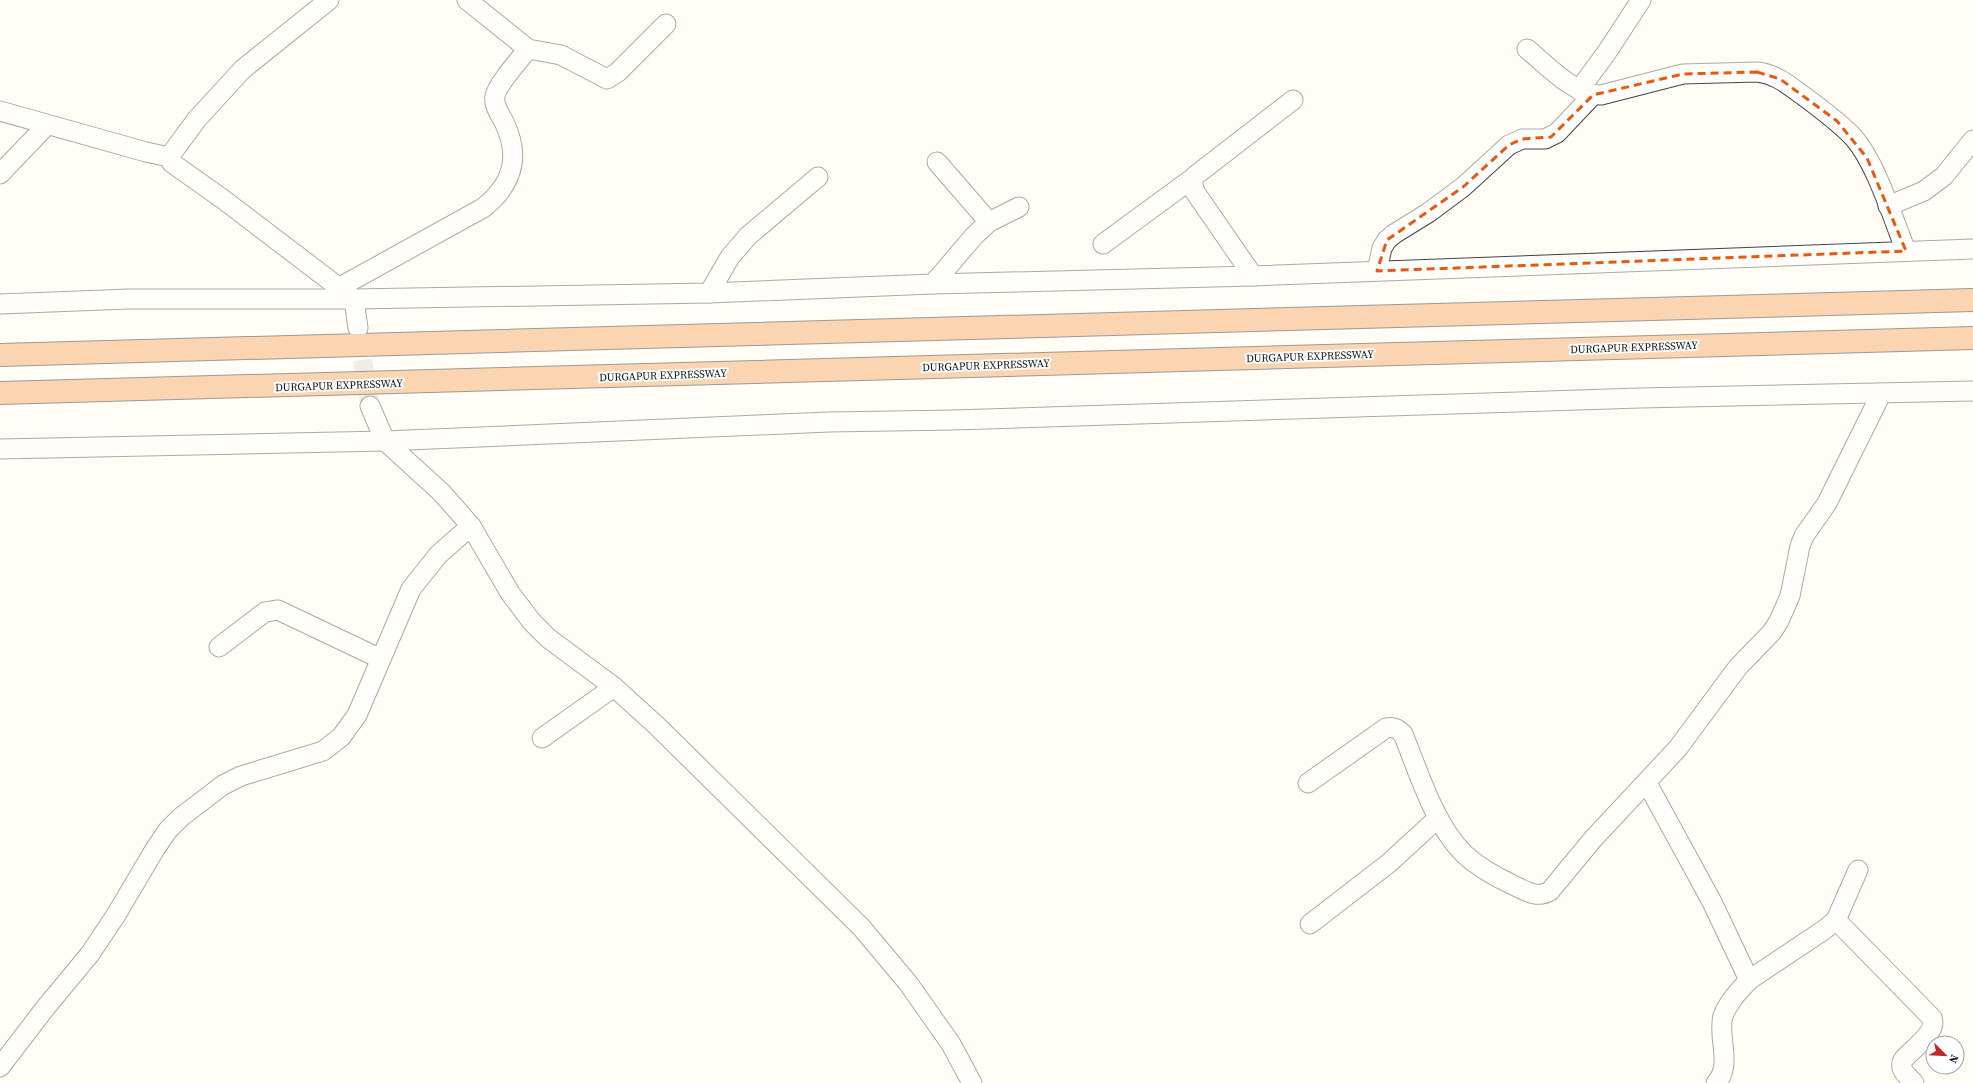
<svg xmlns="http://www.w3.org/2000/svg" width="1973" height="1083" font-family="'Source Serif 4',serif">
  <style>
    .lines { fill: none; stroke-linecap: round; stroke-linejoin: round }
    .minor-tunnel { stroke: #dbdad3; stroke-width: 19; stroke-dasharray: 19 10; stroke-linecap: butt }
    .minor-casing { stroke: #444; stroke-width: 21 }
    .highway-casing { stroke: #222; stroke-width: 24 }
    .minor { stroke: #fff; stroke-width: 19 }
    .highway { stroke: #f5a25d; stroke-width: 22 }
    .marked { fill: none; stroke: #e8590c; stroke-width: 3; stroke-dasharray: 8 5; stroke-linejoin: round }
    .labels { text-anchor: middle; stroke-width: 4; stroke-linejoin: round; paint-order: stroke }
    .street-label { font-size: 11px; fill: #111; stroke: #fff }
  </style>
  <rect width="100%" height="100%" fill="#fffdf5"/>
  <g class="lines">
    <path class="minor-tunnel" d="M358,331L370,406"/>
    <defs>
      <g id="minor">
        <path d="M467,0L528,49L561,55L607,79L618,72L666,24"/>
        <path d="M1527,49C1547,65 1575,96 1601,95L1683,74L1757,72C1777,74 1789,86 1805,97C1822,110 1839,122 1854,138C1876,163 1893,219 1906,251"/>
        <path d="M1579,90L1607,52L1641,0"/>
        <path d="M0,111L146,152L169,157L172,163L224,200L354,299L358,328"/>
        <path d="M169,157L197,119L243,69L329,0"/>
        <path d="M937,162L989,222"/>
        <path d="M0,174L47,125"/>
        <path d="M1888,206L1924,191L1944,176L1973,140"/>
        <path d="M1103,244L1193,178"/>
        <path d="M1377,271L1382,248L1387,240L1394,234L1428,213L1463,187L1509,145L1522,139H1545L1557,133L1593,95"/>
        <path d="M1253,276L1195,192L1192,181L1196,175L1293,100"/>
        <path d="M933,284L974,236L989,222L1019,207"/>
        <path d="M340,287L483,208C513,184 521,157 504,122C500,114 493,105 495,96C497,85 520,59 528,49"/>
        <path d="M709,293L730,257L748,236L818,177"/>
        <path d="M0,304L129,299H354L709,293L933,284L1253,276L1973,249"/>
        <path d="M370,406L385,441L442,493L471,526L510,593L532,622L548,638L614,687L656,725L861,927L908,983L951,1044L972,1083"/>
        <path d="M0,449L385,441L829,422L953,420L1640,398L1973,391"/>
        <path d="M219,647L265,612L278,610L381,659"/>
        <path d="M542,738L614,687"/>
        <path d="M1308,783L1386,728C1394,726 1398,729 1403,734C1419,773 1434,824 1464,854C1478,867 1496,877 1513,885C1526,891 1537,899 1550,891L1593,839L1678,748L1738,667L1772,632L1779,621L1790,596L1800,546L1804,536L1827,503L1881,394"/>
        <path d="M1647,783L1712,902L1749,980L1824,930L1836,920L1858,870"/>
        <path d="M1836,920L1932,1018C1938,1032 1912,1049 1903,1060C1898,1070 1908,1076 1914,1083"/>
        <path d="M1310,924L1389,863L1438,818"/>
        <path d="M0,1067L46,1007L90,954L116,915L155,849L168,830L181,817L223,785L241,776L323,751L341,737L357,715L411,589L438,555L471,526"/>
        <path d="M1716,1083C1733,1065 1717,1037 1723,1016C1728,1002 1739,991 1749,980"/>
      </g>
      <g id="highway">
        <path d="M0,355L1973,300"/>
        <path d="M0,393L1973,338"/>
      </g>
    </defs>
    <use href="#minor" class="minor-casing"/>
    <use href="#highway" class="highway-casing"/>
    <use href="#minor" class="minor"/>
    <use href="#highway" class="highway"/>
  </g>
  <path d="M0 0H1973V1083H0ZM1757,72L1780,79L1837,121L1867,158L1906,251L1377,271L1387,240L1463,187L1509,145L1522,139L1551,137L1593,95L1683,74Z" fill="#fffdf5" fill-opacity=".55" fill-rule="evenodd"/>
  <path class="marked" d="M1757,72L1780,79L1837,121L1867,158L1906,251L1377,271L1387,240L1463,187L1509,145L1522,139L1551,137L1593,95L1683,74Z"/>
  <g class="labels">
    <g class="street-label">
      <text transform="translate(1634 347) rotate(-2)" y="4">DURGAPUR EXPRESSWAY</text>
      <text transform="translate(1310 356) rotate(-2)" y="4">DURGAPUR EXPRESSWAY</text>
      <text transform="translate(986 365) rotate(-2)" y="4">DURGAPUR EXPRESSWAY</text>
      <text transform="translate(663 375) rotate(-2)" y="4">DURGAPUR EXPRESSWAY</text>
      <text transform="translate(339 385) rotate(-2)" y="4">DURGAPUR EXPRESSWAY</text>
    </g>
  </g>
  <g transform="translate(1945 1055) rotate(114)"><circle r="19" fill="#ffffff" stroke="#a0a0a0"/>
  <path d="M0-3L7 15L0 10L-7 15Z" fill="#c4262e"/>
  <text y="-6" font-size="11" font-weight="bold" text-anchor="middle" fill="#111111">N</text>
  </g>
</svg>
